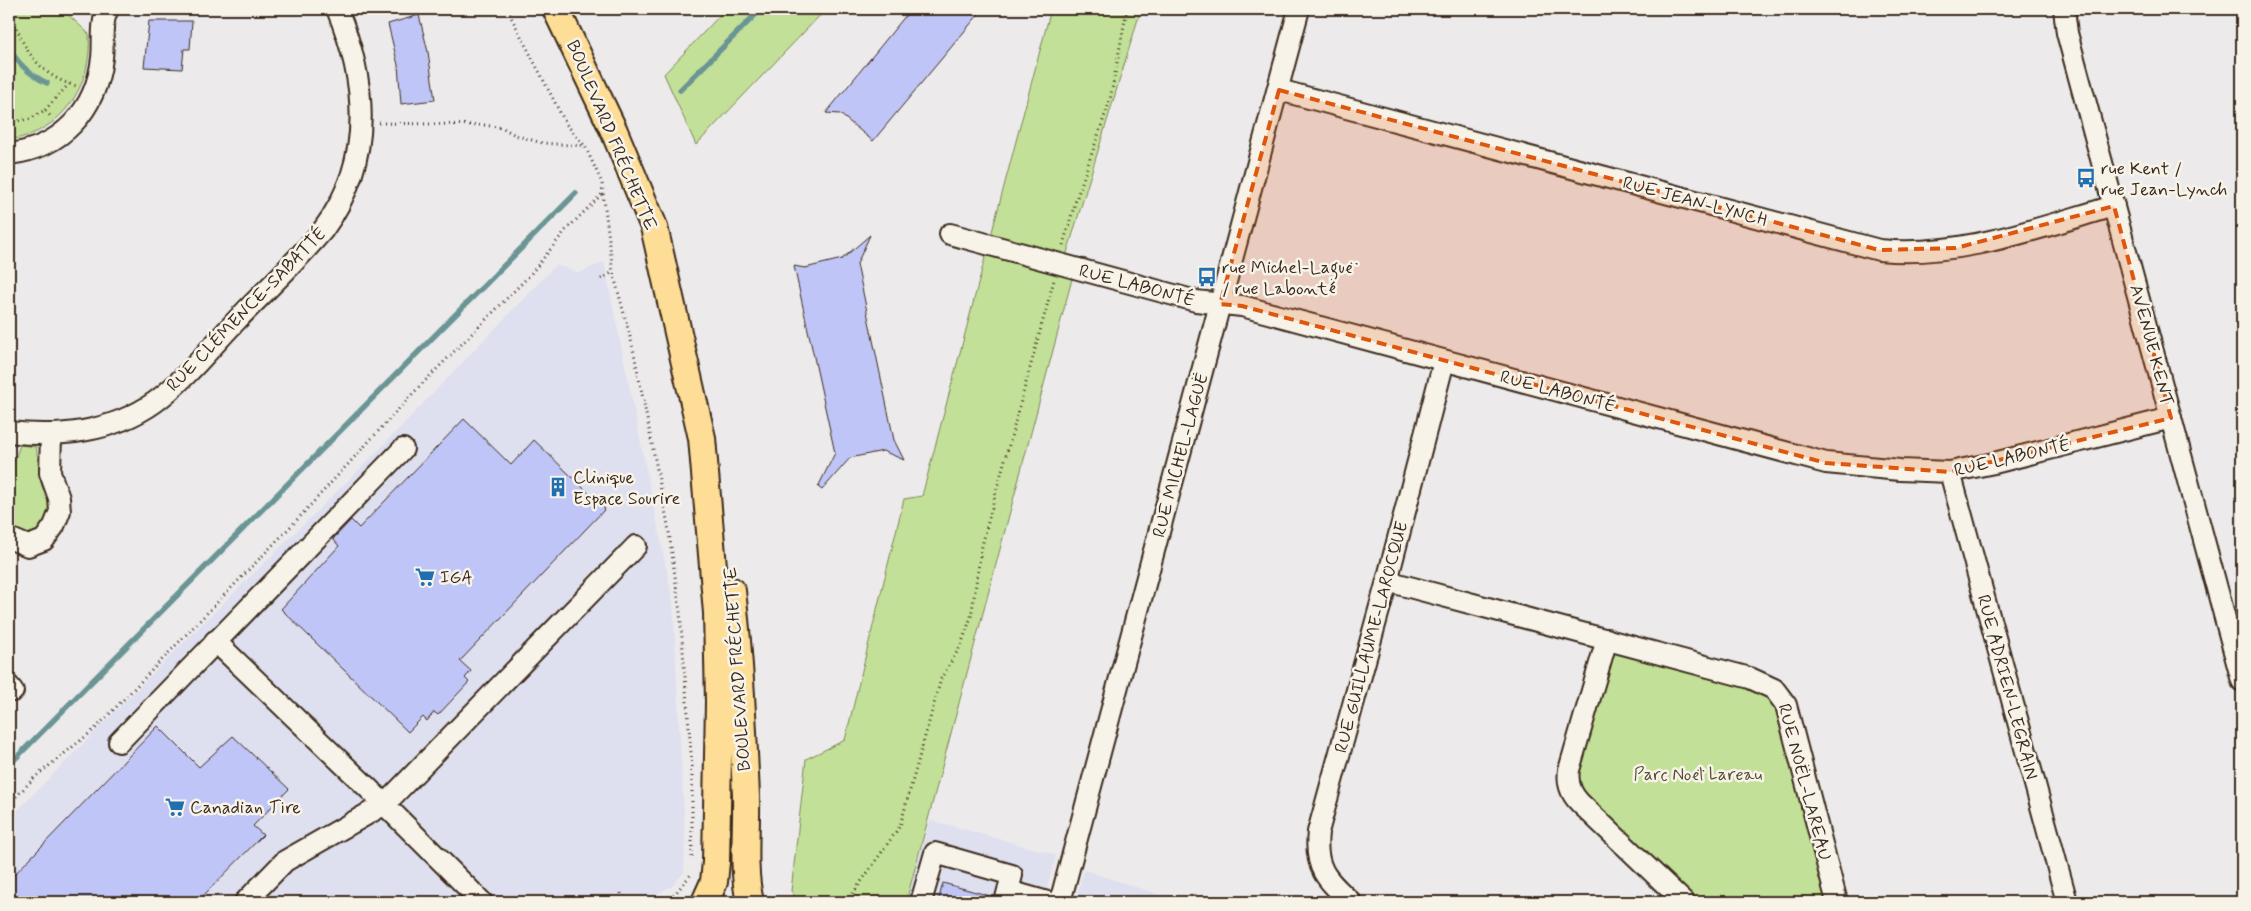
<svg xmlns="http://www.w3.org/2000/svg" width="2251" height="911" font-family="Mynerve,sans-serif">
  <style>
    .built { fill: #dedfef }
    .green { fill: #c2e097; stroke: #7e855a }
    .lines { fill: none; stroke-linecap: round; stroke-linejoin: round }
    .stream { stroke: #6b9594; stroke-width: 5.5 }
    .building { fill: #bfc5f7; stroke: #3b2a1e }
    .minor-casing { stroke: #3b2a1e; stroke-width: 24 }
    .major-casing { stroke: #3b2a1e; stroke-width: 30 }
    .path { stroke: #3b2a1e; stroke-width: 3; stroke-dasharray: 1 4; stroke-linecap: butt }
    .minor { stroke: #f7f3e8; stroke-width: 20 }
    .major { stroke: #fedd96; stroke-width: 26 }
    .marked { fill: #df570d; fill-opacity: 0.2; stroke: #df570d; stroke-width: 4; stroke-dasharray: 10 6; stroke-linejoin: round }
    .labels { text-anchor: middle; stroke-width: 5; stroke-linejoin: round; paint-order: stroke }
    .street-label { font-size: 18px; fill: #3b2a1e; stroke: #f7f3e8 }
    .poi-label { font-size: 18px; fill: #3b2a1e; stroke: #f7f3e8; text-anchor: start }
    .park-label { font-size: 18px; fill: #564e36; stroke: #f7f3e8 }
  </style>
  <rect width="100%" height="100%" fill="#eceaeb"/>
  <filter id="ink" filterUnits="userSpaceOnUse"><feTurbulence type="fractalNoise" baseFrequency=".02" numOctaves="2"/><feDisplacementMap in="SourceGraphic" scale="10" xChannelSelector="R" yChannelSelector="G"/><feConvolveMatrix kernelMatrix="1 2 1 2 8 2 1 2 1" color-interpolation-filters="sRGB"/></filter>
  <g filter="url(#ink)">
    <g class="built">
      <path d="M604,262L673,602L685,840L684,872L672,886L640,902H9V819L175,651L369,460L556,265L579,273Z"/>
      <path d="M930,820L1056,855L1043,902H906Z"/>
      <path d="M1084,870L1178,901L1180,902H1075Z"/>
    </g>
    <g class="green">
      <path d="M9,9H62L89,34C93,85 62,133 9,140Z"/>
      <path d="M726,9H826L696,145L664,74Z"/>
      <path d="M1051,9H1141L1067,253L1072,279L906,902H798L791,891L806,759L845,740L904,499L922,496Z"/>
      <path d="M20,445L36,447C38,456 39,479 42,486C51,510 58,518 32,536L18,533L9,526V476Z"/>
      <path d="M1612,638L1789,690L1832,902H1684L1591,820L1569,775Z"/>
    </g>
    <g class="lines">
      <g class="stream">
        <path d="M9,48C18,64 30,75 47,83"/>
        <path d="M680,90L761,9"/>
        <path d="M9,765L576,193"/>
      </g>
    </g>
    <g class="building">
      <path d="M911,9H983L873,141L840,114L826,113Z"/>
      <path d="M419,15L428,52L435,100L401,104L398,65L388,24Z"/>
      <path d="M149,21H192L190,49H184L182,69L144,67Z"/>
      <path d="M870,235L857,264L894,440L904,460L883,451L850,458L822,490L818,487L835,453L794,266L805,268L842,259Z"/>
      <path d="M464,419L511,465L534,440L605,509L460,661L471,671L465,678L469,682L438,715L434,712L427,721L423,717L408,732L281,609L339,546L333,539L351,520L359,528Z"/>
      <path d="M158,726L199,767L233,736L289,789L253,826L263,835L197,902H9V880Z"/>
      <path d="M943,883L994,897L993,902H938Z"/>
    </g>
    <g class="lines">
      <defs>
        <g id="minor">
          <path d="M2064,9L2067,33L2242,681"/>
          <path d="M1279,90L1879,250C1960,258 2037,228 2114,206"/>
          <path d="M9,154C62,148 96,110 102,58C104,41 100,24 108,9"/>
          <path d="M950,234L1196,301L1242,306L1826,463L1900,470L1950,472L1994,463L2171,418"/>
          <path d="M9,432C59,438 113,432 155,402C185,380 210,348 236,321C265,291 296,262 323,230C374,161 368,84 337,9"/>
          <path d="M1950,472L2067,902"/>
          <path d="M9,538L28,546L44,540L54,526L60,511L59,498L50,473L51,434"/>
          <path d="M1387,581L1750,678L1774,689L1786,705L1837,902"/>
          <path d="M1607,639L1569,770C1567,783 1571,794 1580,803L1684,902"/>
          <path d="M215,641L368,788L482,902"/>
          <path d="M9,686L13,691"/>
          <path d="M119,742L403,449"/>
          <path d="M1009,891L1048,902"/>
          <path d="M245,902L285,861L385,804L636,546"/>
          <path d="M921,902L935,853L1012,875L1005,902"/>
          <path d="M1060,902L1299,9"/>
          <path d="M1351,902C1326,879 1314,868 1318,832L1387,581L1444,361"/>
        </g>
        <g id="major">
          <path d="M556,9L614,131L654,227L702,438L717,613L719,702L716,862L714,882L705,902"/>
          <path d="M732,591C740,659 743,728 746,796C747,831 742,868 750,902"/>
        </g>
      </defs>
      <use href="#minor" class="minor-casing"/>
      <use href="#major" class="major-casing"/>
      <g class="path">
        <path d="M10,9C20,44 38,77 77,86"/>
        <path d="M507,9L566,124L585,146L602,183L613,272L633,348L668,525L680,612L692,766V860"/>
        <path d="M45,110L69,84"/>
        <path d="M9,122L30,119L45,110L52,118"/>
        <path d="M379,123L484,125L503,128L515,135L542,143L585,146"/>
        <path d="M1063,245L1075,203L1110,100L1127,9"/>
        <path d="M601,279L613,272"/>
        <path d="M9,804L35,777L95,729L294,523L418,388L530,275L565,231L603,193"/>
        <path d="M621,893L622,902"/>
        <path d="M660,902L675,894L692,873"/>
        <path d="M847,902L900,826L941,679L961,645L971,617L981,550L989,518L1054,280"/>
      </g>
      <use href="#minor" class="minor"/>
      <use href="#major" class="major"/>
    </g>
  </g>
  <path class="marked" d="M1279,90L1879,250L1956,248L2114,206L2171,418L1950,472L1826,463L1242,306L1220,304Z"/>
  <defs>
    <symbol id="bus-bare" viewBox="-9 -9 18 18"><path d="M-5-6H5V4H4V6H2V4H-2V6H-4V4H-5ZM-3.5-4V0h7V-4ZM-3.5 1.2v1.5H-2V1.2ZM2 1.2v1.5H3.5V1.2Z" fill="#1f6fb2" stroke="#f7f3e8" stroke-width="2.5" paint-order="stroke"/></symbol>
    <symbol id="building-bare" viewBox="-9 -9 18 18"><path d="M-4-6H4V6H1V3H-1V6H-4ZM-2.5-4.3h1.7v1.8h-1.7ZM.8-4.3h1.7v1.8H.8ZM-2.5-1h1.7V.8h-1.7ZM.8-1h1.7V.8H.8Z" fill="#1f6fb2" stroke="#f7f3e8" stroke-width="2.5" paint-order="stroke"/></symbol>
    <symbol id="supermarket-bare" viewBox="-9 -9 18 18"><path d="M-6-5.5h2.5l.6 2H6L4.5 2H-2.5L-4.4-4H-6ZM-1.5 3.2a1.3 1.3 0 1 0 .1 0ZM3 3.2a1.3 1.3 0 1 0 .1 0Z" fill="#1f6fb2" stroke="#f7f3e8" stroke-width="2.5" paint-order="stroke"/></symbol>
  </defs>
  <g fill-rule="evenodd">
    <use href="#bus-bare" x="2072" y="164" width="28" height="28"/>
    <use href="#bus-bare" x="1193" y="263" width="28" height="28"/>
    <use href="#building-bare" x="544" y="473" width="28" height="28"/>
    <use href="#supermarket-bare" x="411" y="563" width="28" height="28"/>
    <use href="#supermarket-bare" x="161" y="793" width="28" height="28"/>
  </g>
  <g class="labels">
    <g class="street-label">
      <text transform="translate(612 135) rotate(67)" y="6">BOULEVARD FRÉCHETTE</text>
      <text transform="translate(1695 201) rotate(15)" y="6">RUE JEAN-LYNCH</text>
      <text transform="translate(1137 285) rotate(15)" y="6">RUE LABONTÉ</text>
      <text transform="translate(246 309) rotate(-46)" y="6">RUE CLÉMENCE-SABATTÉ</text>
      <text transform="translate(2152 345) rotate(75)" y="6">AVENUE KENT</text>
      <text transform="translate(1558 391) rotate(15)" y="6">RUE LABONTÉ</text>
      <text transform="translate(1180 455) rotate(-75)" y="6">RUE MICHEL-LAGUË</text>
      <text transform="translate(2012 457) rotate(-13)" y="6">RUE LABONTÉ</text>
      <text transform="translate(1371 637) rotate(-75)" y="6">RUE GUILLAUME-LAROCQUE</text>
      <text transform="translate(737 669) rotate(-94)" y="6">BOULEVARD FRÉCHETTE</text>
      <text transform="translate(2008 687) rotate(75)" y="6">RUE ADRIEN-LEGRAIN</text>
      <text transform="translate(1805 782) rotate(75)" y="6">RUE NOËL-LAREAU</text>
    </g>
    <g class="poi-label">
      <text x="2101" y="174">rue Kent /<tspan x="2101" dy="21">rue Jean-Lynch</tspan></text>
      <text x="1222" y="273">rue Michel-Laguë<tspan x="1222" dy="21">/ rue Labonté</tspan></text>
      <text x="573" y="483">Clinique<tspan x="573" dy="21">Espace Sourire</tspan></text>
      <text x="440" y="583">IGA</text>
      <text x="190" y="813">Canadian Tire</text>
    </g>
    <g class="park-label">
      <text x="1698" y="780">Parc Noël Lareau</text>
    </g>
  </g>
  <rect width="2251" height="911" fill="none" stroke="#f7f3e8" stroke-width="30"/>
  <rect x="15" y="15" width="2221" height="881" fill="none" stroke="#3b2a1e" stroke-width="2" filter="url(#ink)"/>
</svg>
